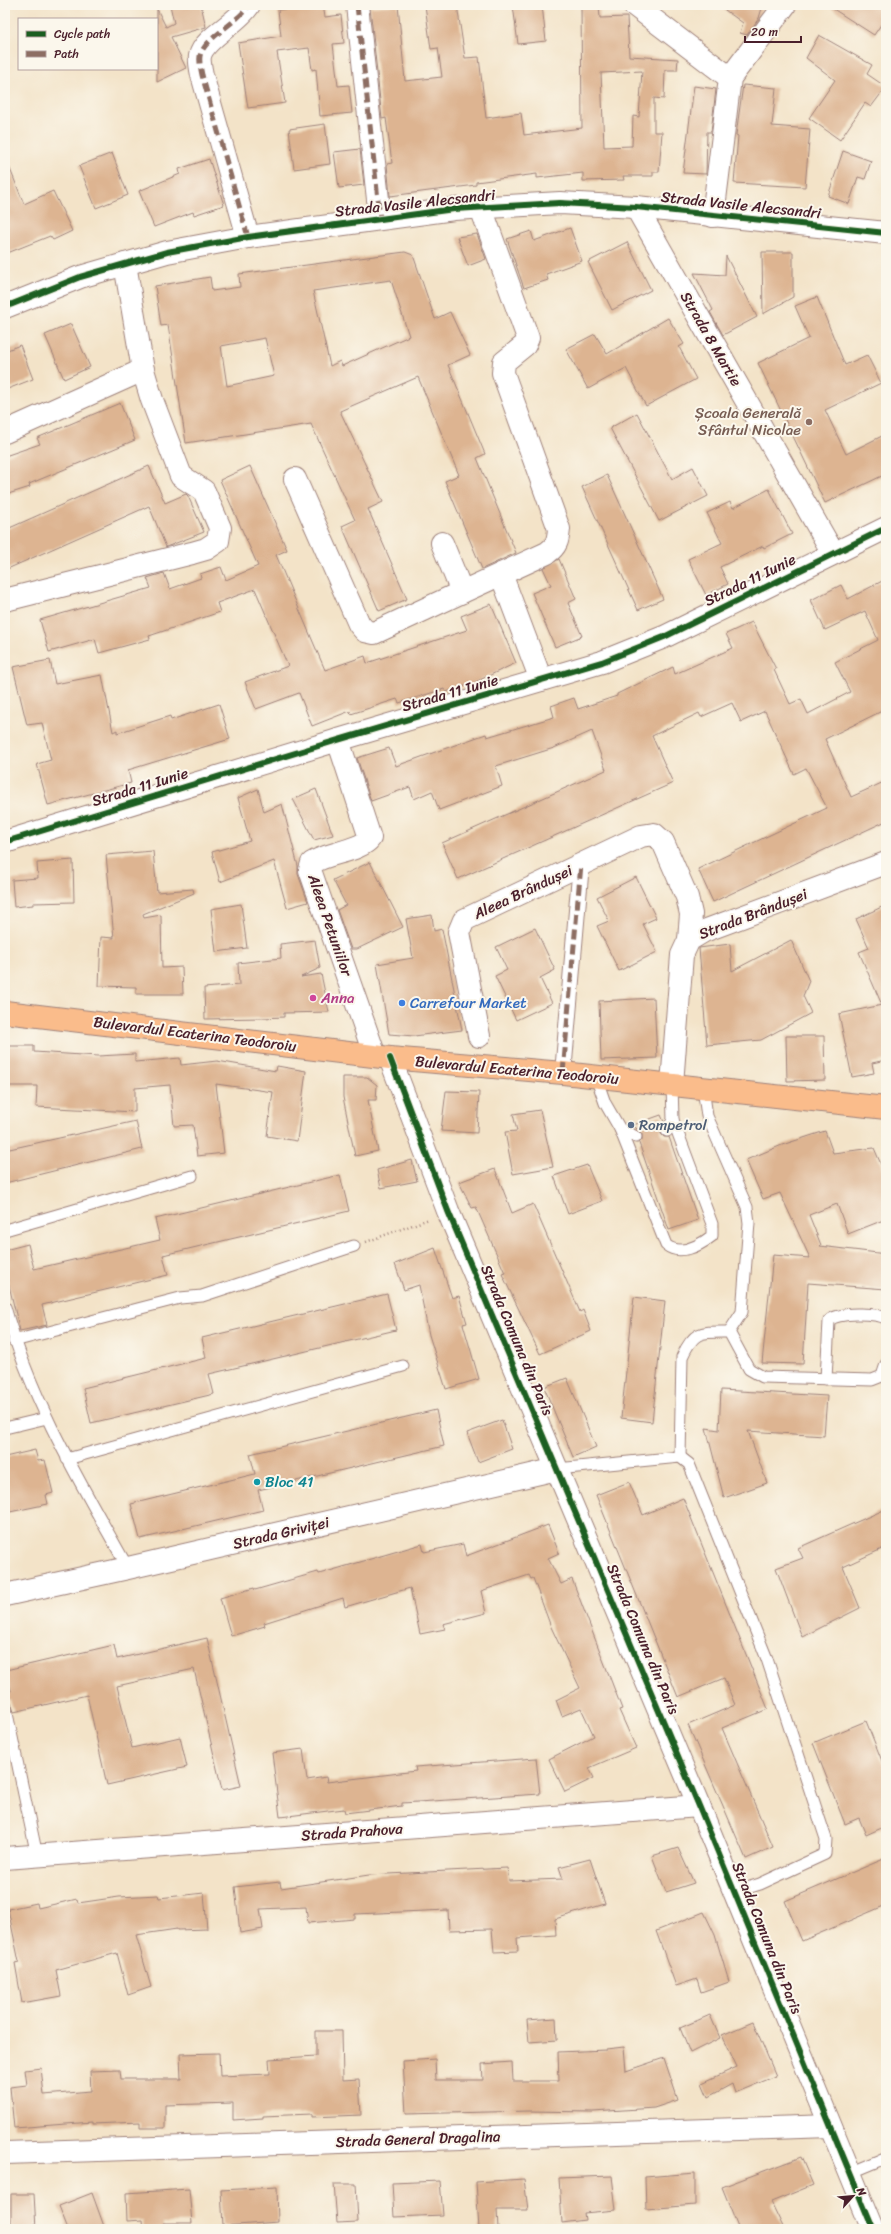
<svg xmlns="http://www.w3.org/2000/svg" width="891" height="2234" font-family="Sriracha,sans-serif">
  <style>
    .building { fill: #ddb491; fill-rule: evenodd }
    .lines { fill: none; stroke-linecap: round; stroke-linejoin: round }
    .service-casing { stroke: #9e817a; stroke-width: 13 }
    .pedestrian-casing { stroke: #9e817a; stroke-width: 18 }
    .minor-casing { stroke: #9e817a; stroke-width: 24 }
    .tertiary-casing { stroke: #9e817a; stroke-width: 24 }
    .primary-casing { stroke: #9e817a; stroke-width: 24 }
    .path { stroke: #9e817a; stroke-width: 2.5; stroke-dasharray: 1 3; stroke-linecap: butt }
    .service { stroke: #fff; stroke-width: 11 }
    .pedestrian { stroke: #fff; stroke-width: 16 }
    .minor { stroke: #fff; stroke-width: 22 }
    .tertiary { stroke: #fff; stroke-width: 22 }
    .primary { stroke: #fabc8b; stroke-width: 22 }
    .quiet { stroke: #8d6e63; stroke-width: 5; stroke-dasharray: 10 5; stroke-linecap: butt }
    .cycleway-casing { stroke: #fbf7ec; stroke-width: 8 }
    .cycleway { stroke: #1b5e20; stroke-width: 6 }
    .education-dot { fill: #8d6e63; stroke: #fbf7ec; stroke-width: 1.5 }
    .hotel-dot { fill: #d1479c; stroke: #fbf7ec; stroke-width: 1.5 }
    .shop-dot { fill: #3f7fe0; stroke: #fbf7ec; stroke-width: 1.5 }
    .service-dot { fill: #5c6f8a; stroke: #fbf7ec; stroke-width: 1.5 }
    .culture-dot { fill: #0f9aa8; stroke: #fbf7ec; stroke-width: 1.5 }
    .labels { text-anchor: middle; stroke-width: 4; stroke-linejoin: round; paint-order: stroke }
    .street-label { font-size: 15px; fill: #4a1f2b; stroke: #fbf7ec }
    .education-label { font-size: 15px; fill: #785e54; stroke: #fbf7ec; text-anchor: end }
    .hotel-label { font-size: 15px; fill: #b23c85; stroke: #fbf7ec; text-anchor: start }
    .shop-label { font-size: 15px; fill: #366cbe; stroke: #fbf7ec; text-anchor: start }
    .service-label { font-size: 15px; fill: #4e5e75; stroke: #fbf7ec; text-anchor: start }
    .culture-label { font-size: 15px; fill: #0d838f; stroke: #fbf7ec; text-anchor: start }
  </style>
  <rect width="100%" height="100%" fill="#fbf7ec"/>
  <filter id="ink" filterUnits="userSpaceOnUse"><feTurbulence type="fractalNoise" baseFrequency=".025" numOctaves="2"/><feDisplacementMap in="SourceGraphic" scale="8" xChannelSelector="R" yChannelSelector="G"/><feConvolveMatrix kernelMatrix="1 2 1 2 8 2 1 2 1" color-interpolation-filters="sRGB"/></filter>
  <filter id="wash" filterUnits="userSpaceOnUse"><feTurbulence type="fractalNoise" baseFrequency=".012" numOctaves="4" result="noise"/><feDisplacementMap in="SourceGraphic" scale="16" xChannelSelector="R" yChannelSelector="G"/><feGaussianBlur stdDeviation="0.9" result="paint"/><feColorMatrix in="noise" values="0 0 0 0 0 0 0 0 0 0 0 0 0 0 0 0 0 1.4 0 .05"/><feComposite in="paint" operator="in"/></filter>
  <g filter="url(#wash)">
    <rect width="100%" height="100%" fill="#f3e3c8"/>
    <g id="blocks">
      <g class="building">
        <path d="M170,5H201L206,27L171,37L186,68L157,82V9L166,27L174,23Z"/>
        <path d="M323,5L325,17L341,15L344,43L333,44L338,86L349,85L352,113L320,116L316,69L312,70L309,48L277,52L285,103L248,108L238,43L281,36L278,10Z"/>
        <path d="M398,5L405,81L442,77L438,48L431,49L425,5H457L465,58L479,57L486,118L521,113L524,135L582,128L581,5H599L600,18L627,17L629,56L678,59L677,70H665L664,99L654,98V132H662L659,172H653V176H623L624,180L583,181V173L537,178V174L476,182V185L390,196L387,164L392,163L386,118L382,119L370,7ZM642,71L639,117L633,116L632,146L604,147L601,73Z"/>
        <path d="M513,5H542L546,41L518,44Z"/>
        <path d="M718,5H763L759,18L747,35L740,33L743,23Z"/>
        <path d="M827,5H886V17L874,35Z"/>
        <path d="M819,35L872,65L867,74L886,87L871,107L865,103L840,140L809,118L835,80L806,58Z"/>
        <path d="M743,85L776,88L772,126L810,129L805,187L734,183L738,136L736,135Z"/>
        <path d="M694,86L716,89L711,132H707L706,174L683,173Z"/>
        <path d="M325,124L330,164L294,169L289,129Z"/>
        <path d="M360,149L364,185L339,188L334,152Z"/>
        <path d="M843,151L871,161L865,179L858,177L849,204L828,196Z"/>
        <path d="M112,153L128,195L96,208L79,166Z"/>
        <path d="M6,159L24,204L53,191L72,231L53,240L50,236L5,254Z"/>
        <path d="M209,159L224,205L194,215L193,212L154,227L139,191L180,174L179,169Z"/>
        <path d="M570,228L582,261L546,274L548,280L524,288L507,239L531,231L534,241Z"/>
        <path d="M477,234L486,259L468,266L457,237Z"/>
        <path d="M627,242L651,290L612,310L588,262Z"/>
        <path d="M405,252L413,255L435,319L450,312L470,355L448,365L485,454L477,458L516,553L482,569L445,481L459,475L418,377L340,411L383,502L368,509L407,599L379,611L342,526L355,520L311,424L186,443L168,325L161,326L155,286L210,277L212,291L240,287L239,274ZM391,280L409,336L342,366L340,361L330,366L313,291ZM265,338L274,376L227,386L221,346Z"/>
        <path d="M762,252H793V297L763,314Z"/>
        <path d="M726,256L757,317L723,335L710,312L713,310L694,273L725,275Z"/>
        <path d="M817,297L845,365L867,355L881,383L825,410L846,454L886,434V474L825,503L758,363L809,338L795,306Z"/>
        <path d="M668,318L684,344L679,347L696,379L646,406L626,368L588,389L566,349L595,334L607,354Z"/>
        <path d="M71,324L90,367L64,379L45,335Z"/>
        <path d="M20,345L33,379L5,390V351Z"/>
        <path d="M120,403L135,440L29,484L30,487L5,495V456L40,444L37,438Z"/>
        <path d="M637,413L672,479L693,467L708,496L659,521L610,428Z"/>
        <path d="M149,466L165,503L186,494L188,496L204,532L166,547L149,506L5,570V530Z"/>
        <path d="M250,466L287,550L276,555L325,670L365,656L367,663L467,630L461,616L491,604L516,663L471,684L446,692L444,689L399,703L397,699L351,714L350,711L312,726L299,693L256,709L245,682L288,666L255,589L217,603L220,612L149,636L150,639L99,653L95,639L49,652L40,620L151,588L147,578L164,573L170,589L201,578L200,574L221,567L226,580L258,566L220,480Z"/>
        <path d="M607,475L663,599L638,610L582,487Z"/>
        <path d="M769,489L792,534L764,548L763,546L720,567L728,584L706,595L688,559L722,543L707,513L730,502L733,508Z"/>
        <path d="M559,559L576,599L568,603L582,636L555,647L532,593L551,585L543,568Z"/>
        <path d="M886,579V709L825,739L851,797L886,781V821L713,902L698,869L827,808L806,768L794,774L765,711L741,722L732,703L701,717L699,713L652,736L673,783L458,879L442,843L606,770L592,731L554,748L496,766L502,786L439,810L432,791L414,799L410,787L371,801L357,758L389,748L396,766L486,734L487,737L554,717L551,706L574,698L578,709L617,696V694L673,667L675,674L733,648L726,634L752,622L776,669L774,670L790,704L801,699L808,714L850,692L835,662L878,640L865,611L825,630L811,600L841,585L848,599Z"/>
        <path d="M50,660L55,684L102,675L113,732L117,730V733L170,716L171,720L219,704L230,739L128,770L131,783L48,805L37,764L51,760L42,723L27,725L13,667Z"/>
        <path d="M258,789L264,812L282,804L298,866V874L308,902L287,908L274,861L220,882L212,852L250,841L238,798Z"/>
        <path d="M316,789L333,835L314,840L293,799Z"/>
        <path d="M153,851L157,892L193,889L194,893L143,914L144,918L161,915L162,968L182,967L183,994H136V987L99,986L101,937L114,938L106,855Z"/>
        <path d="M73,860L74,902L33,903V905L14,907L12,880L38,878L37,863Z"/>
        <path d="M370,862L403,927L357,949H351L337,910L346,905L333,880Z"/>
        <path d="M636,877L656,918L643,924L657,952L619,971L597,926L609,921L597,897Z"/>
        <path d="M241,904L247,948L216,952L211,909Z"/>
        <path d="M886,905V1060L872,1063L874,1073L852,1077L839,1014L882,1005L859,952L869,948L856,919Z"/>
        <path d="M432,915L434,931L442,929L462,1030L414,1036L389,1034L377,964L413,958L406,919Z"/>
        <path d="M535,928L555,970L540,978L552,1003L516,1020L495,976L507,970L496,947Z"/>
        <path d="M315,940L320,968L301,977L321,974L329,1012L284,1013V1017L262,1018L205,1019L204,988L239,985L238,963L281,958L280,944Z"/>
        <path d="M791,940L809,981L803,996L811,1013L761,1040L707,1045L699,948L730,944L732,971Z"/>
        <path d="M654,998L657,1058L601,1060L599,1001Z"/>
        <path d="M786,1036H824L825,1080L787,1081Z"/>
        <path d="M8,1046H34V1052L98,1056L135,1054V1062L180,1058L181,1065L217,1061L276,1071L277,1066L306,1071L297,1141L267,1136L273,1092L216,1084L224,1153L197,1156L193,1125L174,1126L170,1085L135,1088V1112L36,1107L37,1086H7Z"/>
        <path d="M343,1077H367L377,1085L376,1100H368L378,1151L355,1156L343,1097Z"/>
        <path d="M446,1091L479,1092L477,1133L441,1131Z"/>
        <path d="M540,1110L553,1167L513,1174L505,1132L517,1131L513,1114Z"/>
        <path d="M661,1115L664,1122L661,1128V1134L664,1137H669L698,1220L669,1230L639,1143L642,1140V1134L633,1125Z"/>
        <path d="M136,1121L142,1149L5,1183V1150Z"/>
        <path d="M825,1131L833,1153L874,1148L886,1176V1219L848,1234L837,1204L809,1215L821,1245L820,1246L886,1254V1289L808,1283L803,1364L762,1363L773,1255L810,1258L780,1193L763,1199L746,1160L782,1145Z"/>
        <path d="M412,1160L417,1181L381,1188L377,1170Z"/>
        <path d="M587,1165L602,1201L568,1214L554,1176Z"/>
        <path d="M495,1169L512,1213L533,1204L580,1312L583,1310L591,1331L540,1354L502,1274L505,1273L476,1207L472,1208L459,1182Z"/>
        <path d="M340,1175L349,1211L163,1255L168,1275L42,1305L47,1325L20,1331L5,1269V1250L28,1244L34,1269L160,1240L155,1219Z"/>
        <path d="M435,1248L452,1298L459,1296L467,1323L463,1324L479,1379L446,1389L429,1335L419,1285L404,1290L395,1264Z"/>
        <path d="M387,1294L396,1330L209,1374L214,1394L91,1423L83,1388L206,1358L202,1338Z"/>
        <path d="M634,1297L665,1301L652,1422L621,1418Z"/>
        <path d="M567,1378L596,1447L573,1457L544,1387Z"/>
        <path d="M721,1390L827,1396L824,1436L748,1431L767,1483L724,1498L706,1428L719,1430Z"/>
        <path d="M436,1410L444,1446L258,1490L263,1510L140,1539L131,1504L255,1474L250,1454Z"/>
        <path d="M502,1420L512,1449L478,1462L467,1433Z"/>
        <path d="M35,1450L38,1461L45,1460L53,1493L46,1495L48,1504L5,1513V1457Z"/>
        <path d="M629,1482L643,1515L683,1498L768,1709L722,1728L773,1847L746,1859L688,1725L735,1705L724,1678L678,1697L596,1495Z"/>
        <path d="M886,1509V1547L843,1567L860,1608L802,1637L776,1568L803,1558L798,1548Z"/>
        <path d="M548,1525L559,1553L548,1558L561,1584L572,1579L622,1709L619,1710L636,1748L589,1768L594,1778L565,1792L549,1759L594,1736L581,1708L562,1716L556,1700L580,1688L551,1627L533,1578L531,1579L529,1575L481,1591L486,1613L443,1624L445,1629L420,1634L410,1588L345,1607L343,1598L264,1623L265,1626L231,1636L220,1598L254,1588L255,1590L318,1572L319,1574L422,1544L424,1552L463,1544L466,1556Z"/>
        <path d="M207,1638L241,1786L222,1790L194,1669L117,1686L132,1748L180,1737L187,1767L107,1785L87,1695L14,1712L10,1700L5,1697V1692L11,1691L6,1670L114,1645L117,1659Z"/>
        <path d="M866,1721L886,1771V1826L866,1835L859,1818L845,1824L813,1743Z"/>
        <path d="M303,1749L307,1780L326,1777L327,1782L416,1771L415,1767L536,1758L540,1794L402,1803V1806L345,1813L344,1809L280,1817L272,1753Z"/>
        <path d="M678,1848L694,1883L666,1892L652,1856Z"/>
        <path d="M886,1858V1905L802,1941L785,1901Z"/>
        <path d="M590,1859L605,1904L555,1919L556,1935L517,1938L518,1951L494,1952L492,1929L449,1930L448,1910L355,1914V1919L308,1923L306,1907L260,1909L263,1929L240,1933L235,1887L280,1882L281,1888L369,1875L507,1868L509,1881L563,1879L559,1867Z"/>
        <path d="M204,1893L207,1929L177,1930V1929L136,1935L151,1987L128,1995L117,1953L56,1970L61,1996L22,2003L15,1963L19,1962L8,1909L37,1903L38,1908L77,1899L78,1903L119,1897L158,1895L159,1898Z"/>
        <path d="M704,1912L715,1935L729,1982L701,1992L697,1979L676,1986L656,1931Z"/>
        <path d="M710,2015L720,2038L690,2053L680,2028Z"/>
        <path d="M556,2018L557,2040L529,2042L527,2020Z"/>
        <path d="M753,2022L776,2076L735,2093L732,2084L708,2097L702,2083L737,2067L722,2035Z"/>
        <path d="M316,2031H342L343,2080L359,2079L361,2115L312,2117V2114L263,2116V2118L233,2120V2103L165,2105V2128H140V2122L92,2124V2122L14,2128L10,2087L27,2085L25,2070L41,2068L44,2095L91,2091L90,2071L120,2070L121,2079H181L180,2054L219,2053L220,2076L270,2074L269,2059L316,2056Z"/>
        <path d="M624,2047L626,2071L664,2058L678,2100L654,2108L593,2112L529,2111L406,2114L403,2061L435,2059L436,2080H483L482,2064L512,2062L513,2081H559L558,2052L606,2050V2049Z"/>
        <path d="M801,2157L813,2185L771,2202L784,2229H739L722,2187Z"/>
        <path d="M695,2173V2205L646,2209L645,2177Z"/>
        <path d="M612,2176L616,2210L584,2213L585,2220L562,2223L559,2178Z"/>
        <path d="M524,2179L528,2210H497L498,2229H479L476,2182Z"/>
        <path d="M440,2181L443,2215L394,2217L392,2183Z"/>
        <path d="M334,2184H356L358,2222L337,2223Z"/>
        <path d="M277,2187L278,2222L223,2226L221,2190Z"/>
        <path d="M189,2189L192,2223H164V2229H144L143,2220L127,2221L126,2193Z"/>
        <path d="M92,2193L105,2229H68L59,2206Z"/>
        <path d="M11,2194H34L36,2229H11Z"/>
      </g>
    </g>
  </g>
  <g filter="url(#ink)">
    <use href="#blocks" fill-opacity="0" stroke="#9e817a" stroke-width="1"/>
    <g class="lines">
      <defs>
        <g id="service">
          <path d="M596,1077L605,1103L620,1129L636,1137"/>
          <path d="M703,1088L707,1116L747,1207L749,1223L742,1312L729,1332"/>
          <path d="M620,1129L666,1245C680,1256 699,1246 712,1236V1224L673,1120"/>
          <path d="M667,1131L673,1120L672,1084"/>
          <path d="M5,1230L192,1176"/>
          <path d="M5,1307C31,1401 81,1484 128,1568"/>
          <path d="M14,1341L180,1298L202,1296L354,1246"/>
          <path d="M826,1379L829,1321C835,1312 879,1312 886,1319"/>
          <path d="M5,1428L47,1418"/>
          <path d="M680,1457L682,1357C694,1330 701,1332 729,1332L749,1369L763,1377L872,1380L882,1376L886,1364"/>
          <path d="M67,1459L403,1366"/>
          <path d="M557,1469L680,1457L689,1464L767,1659L826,1839L825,1854L760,1884L734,1892"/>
          <path d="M5,1704L37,1856"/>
          <path d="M850,2173L886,2158"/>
        </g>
        <path id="pedestrian" d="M563,1073L581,864"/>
        <g id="minor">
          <path d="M357,5L380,218"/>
          <path d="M634,5L730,78"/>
          <path d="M636,207L833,553"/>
          <path d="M713,216L730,78L785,5"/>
          <path d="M248,237L202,75C201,70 199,61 200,56C204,38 238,23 249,5"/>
          <path d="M5,432L143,370"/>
          <path d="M295,479L359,624L365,631L374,633L462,592"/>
          <path d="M442,543L462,592L547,553C557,546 558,540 559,529L503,373L504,362L525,345L528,338L481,208"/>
          <path d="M501,574L541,680"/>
          <path d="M5,600L192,553L206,549L218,541L220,528L204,491L181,476L152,400L143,370L125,264"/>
          <path d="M338,740L370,838C361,851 326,853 312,863L310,870L375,1056"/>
          <path d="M5,842L338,740L602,662L664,637L886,528"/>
          <path d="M479,1036L459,932L464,920L641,836L654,834L663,842L687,897L691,914L689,940"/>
          <path d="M390,1058L448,1211L699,1806L873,2229"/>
          <path d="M672,1084L682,955L689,940L704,931L886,863"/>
          <path d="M5,1595L128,1568L557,1469"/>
          <path d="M5,1858L699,1806"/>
          <path d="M5,2153L830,2126"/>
        </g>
        <path id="tertiary" d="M5,307L80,277L167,252L248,237L454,209L560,203L636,207L886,233"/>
        <path id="primary" d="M5,1012L390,1058L563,1073L886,1108"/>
      </defs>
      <use href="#service" class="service-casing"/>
      <use href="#pedestrian" class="pedestrian-casing"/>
      <use href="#minor" class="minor-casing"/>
      <use href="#tertiary" class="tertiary-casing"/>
      <use href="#primary" class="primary-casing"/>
      <path class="path" d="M366,1242L429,1219"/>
      <use href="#service" class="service"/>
      <use href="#pedestrian" class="pedestrian"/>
      <use href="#minor" class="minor"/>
      <use href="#tertiary" class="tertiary"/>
      <use href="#primary" class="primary"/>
      <g class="quiet">
        <path d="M357,5L380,218"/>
        <path d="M248,237L202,75C201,70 199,61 200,56C204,38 238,23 249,5"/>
        <path d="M563,1073L581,864"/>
      </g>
      <defs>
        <g id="cycleway">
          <path d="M5,307L80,277L167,252L248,237L454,209L560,203L636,207L886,233"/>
          <path d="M5,842L338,740L602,662L664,637L886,528"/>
          <path d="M390,1058L448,1211L699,1806L873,2229"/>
        </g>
      </defs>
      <use href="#cycleway" class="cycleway-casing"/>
      <use href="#cycleway" class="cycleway"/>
    </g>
  </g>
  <circle class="education-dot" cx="809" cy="422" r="4"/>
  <circle class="hotel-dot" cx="313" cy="998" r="4"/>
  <circle class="shop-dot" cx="402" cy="1003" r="4"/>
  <circle class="service-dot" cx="631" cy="1125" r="4"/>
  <circle class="culture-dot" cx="257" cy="1482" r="4"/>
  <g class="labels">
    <g class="street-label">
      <text transform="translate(415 203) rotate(-6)" y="5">Strada Vasile Alecsandri</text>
      <text transform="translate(741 205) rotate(6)" y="5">Strada Vasile Alecsandri</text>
      <text transform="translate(711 339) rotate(60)" y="5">Strada 8 Martie</text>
      <text transform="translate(750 580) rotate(-26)" y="5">Strada 11 Iunie</text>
      <text transform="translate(450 693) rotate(-16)" y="5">Strada 11 Iunie</text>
      <text transform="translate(140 787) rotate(-17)" y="5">Strada 11 Iunie</text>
      <text transform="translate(523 892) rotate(-25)" y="5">Aleea Brândușei</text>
      <text transform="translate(753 914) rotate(-21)" y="5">Strada Brândușei</text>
      <text transform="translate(330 925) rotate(71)" y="5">Aleea Petuniilor</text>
      <text transform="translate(195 1034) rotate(7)" y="5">Bulevardul Ecaterina Teodoroiu</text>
      <text transform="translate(517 1070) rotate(5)" y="5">Bulevardul Ecaterina Teodoroiu</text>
      <text transform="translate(517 1340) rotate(67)" y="5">Strada Comuna din Paris</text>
      <text transform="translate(281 1533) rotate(-13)" y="5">Strada Griviței</text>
      <text transform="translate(643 1639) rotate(67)" y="5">Strada Comuna din Paris</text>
      <text transform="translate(352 1832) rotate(-4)" y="5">Strada Prahova</text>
      <text transform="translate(767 1938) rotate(68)" y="5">Strada Comuna din Paris</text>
      <text transform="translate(418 2139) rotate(-2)" y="5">Strada General Dragalina</text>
    </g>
    <g class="education-label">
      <text x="801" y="418">Școala Generală<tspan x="801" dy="17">Sfântul Nicolae</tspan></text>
    </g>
    <g class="hotel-label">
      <text x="321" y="1003">Anna</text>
    </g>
    <g class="shop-label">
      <text x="410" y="1008">Carrefour Market</text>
    </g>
    <g class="service-label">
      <text x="639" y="1130">Rompetrol</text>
    </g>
    <g class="culture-label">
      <text x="265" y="1487">Bloc 41</text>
    </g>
  </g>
  <rect width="891" height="2234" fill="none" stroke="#fbf7ec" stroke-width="20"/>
  <rect x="18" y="18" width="140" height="52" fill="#fbf7ec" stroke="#b4a19f"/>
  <rect x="26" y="31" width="20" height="6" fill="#1b5e20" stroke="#b4a19f"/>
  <text x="54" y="38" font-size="12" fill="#4a1f2b">Cycle path</text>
  <rect x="26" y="51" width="20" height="6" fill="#8d6e63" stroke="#b4a19f"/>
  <text x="54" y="58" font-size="12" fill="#4a1f2b">Path</text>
  <g transform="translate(853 2196) rotate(63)" stroke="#fbf7ec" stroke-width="3" paint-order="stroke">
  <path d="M0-3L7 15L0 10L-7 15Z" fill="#4a1f2b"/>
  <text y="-6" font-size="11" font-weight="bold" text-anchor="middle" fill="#4a1f2b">N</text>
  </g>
  <path d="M745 36v6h56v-6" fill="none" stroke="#4a1f2b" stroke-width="2"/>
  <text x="751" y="36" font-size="12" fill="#4a1f2b" stroke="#fbf7ec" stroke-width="3" paint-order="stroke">20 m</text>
</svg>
